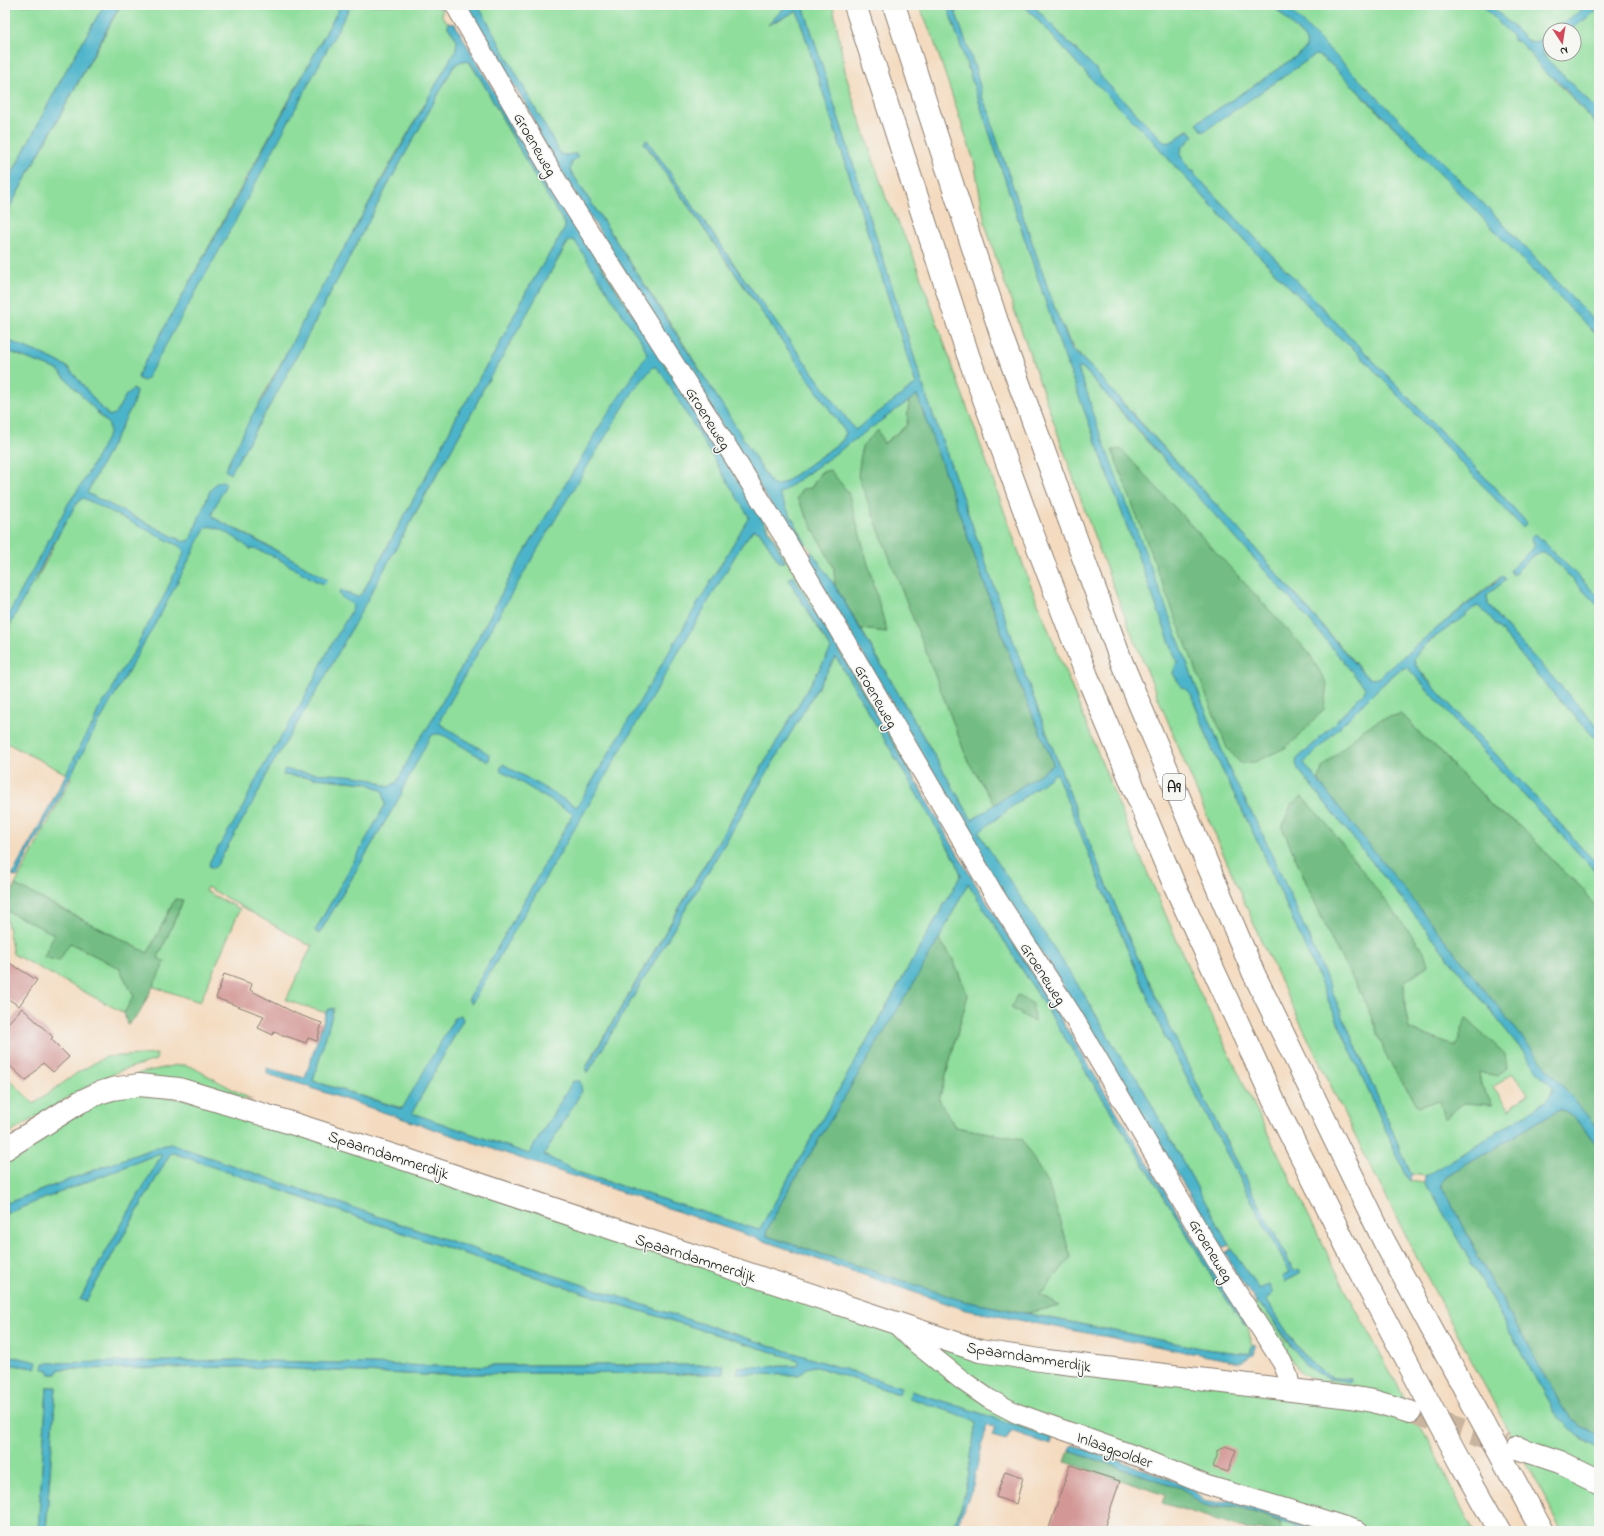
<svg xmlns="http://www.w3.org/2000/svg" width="1604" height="1536" font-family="'Indie Flower',sans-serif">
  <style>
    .green { fill: #8fde9c; stroke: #567d5c; fill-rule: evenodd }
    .forest { fill: #73bd84; stroke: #486c50 }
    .water { fill: #4cb4ca; stroke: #346873 }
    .building { fill: #d39795 }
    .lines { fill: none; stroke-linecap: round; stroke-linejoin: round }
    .tertiary-tunnel { stroke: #c9b59f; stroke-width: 22; stroke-dasharray: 22 11; stroke-linecap: butt }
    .minor-casing { stroke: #887c6e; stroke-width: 21 }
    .tertiary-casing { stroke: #887c6e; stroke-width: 24 }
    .motorway-casing { stroke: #887c6e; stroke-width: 24 }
    .minor { stroke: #fff; stroke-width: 19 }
    .tertiary { stroke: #fff; stroke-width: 22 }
    .motorway { stroke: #fff; stroke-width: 22 }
    .labels { text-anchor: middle; stroke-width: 3; stroke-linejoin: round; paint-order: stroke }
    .shield { fill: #f6f6f2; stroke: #5d5d5c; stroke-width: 1 }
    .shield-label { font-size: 15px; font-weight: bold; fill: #1c1c1c }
    .street-label { font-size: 16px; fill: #1c1c1c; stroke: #f6f6f2 }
  </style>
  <rect width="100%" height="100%" fill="#f6f6f2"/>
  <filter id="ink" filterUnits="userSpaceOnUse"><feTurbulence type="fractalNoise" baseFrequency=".025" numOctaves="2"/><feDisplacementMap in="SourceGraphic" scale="8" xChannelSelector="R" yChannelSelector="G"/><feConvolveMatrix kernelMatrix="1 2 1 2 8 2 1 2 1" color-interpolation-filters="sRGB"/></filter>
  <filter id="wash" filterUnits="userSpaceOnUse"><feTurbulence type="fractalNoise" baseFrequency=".012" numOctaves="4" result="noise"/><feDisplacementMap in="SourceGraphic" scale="16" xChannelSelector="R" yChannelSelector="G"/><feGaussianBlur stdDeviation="0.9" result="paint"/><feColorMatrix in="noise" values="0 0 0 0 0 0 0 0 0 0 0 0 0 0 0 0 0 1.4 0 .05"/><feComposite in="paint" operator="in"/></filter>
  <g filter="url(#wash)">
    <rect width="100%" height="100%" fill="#f4dbc0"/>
    <g class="green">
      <path d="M5,5H104L64,74L5,187Z"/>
      <path d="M121,5H341L190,281L298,103L351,5H435L439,9L442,7V16L448,23V27L457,40L456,49C433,91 409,131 385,173C365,209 347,246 326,282C292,342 259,402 228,464L237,462L278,391L389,183L454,66C459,62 463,59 469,62L483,83L509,131L565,224V228L526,292L497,349L482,373L468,399L460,410L441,448L363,592L357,597L341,590L364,605L474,409L484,387L577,227L731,464L902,755L928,803L847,665L793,576L788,579L831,649L586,1067V1071H589L836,657L956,861L961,875L759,1230L580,1173L543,1155L582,1091L573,1081L529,1154L412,1113L463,1020L405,1109L313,1081L334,1008L327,1010L326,1013L286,1000L312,945L307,944L207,887L205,891L240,909L200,1002L151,986L165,962L158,958L183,901L175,899L148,953L15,885L72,777L5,742V350L58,370L109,425L110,434L82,484L68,504L34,586L79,493L193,550L210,519L327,581L298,562L240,531L217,520L212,515L210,491L190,541L184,542L87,493L133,404L136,391L133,389L126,395L115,415L110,416L98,405L69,368L59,362L5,339V216ZM759,516L775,542L785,562L780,563L759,531L753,530L741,546L469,999L573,814L500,769L503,765L577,807L741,533ZM284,770L300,773L340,775L369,779L402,793L319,934L315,931L386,805L383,791L367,783L284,775Z"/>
      <path d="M478,5H787L769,24L797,11L916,384L855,431L750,287L647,140L644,143L846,433L842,441L785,482L776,486L770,482L683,343L570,170L572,162L577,157L576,154L561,155Z"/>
      <path d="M803,5H833L845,71L852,96L886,198L910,247L1029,581L1126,823L1193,978L1267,1132L1349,1297L1408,1404L1321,1385L1301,1372L1258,1316L1256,1301L1265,1309L1286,1340L1319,1375L1349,1382L1350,1378C1345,1378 1339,1379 1334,1378C1311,1373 1279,1320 1267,1301L1269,1285L1259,1289L1231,1249L1138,1080L1121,1058L1082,991L982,840L979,832L1056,772L1126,946L1164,1035L1290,1273L1283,1277L1285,1282L1301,1272L1299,1270L1294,1271L1206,1102L1175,1038L1131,943L1081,823L1034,699L927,398Z"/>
      <path d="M919,5H947L1059,342L1177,662L1173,673L1178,683L1187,690L1191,694L1212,749L1264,855L1407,1178L1410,1181L1424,1183L1432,1193L1556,1415L1582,1440L1599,1449V1473L1513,1439L1417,1258L1354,1134L1263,945L1203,807L1127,622L1091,528L996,258L985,223L974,161L934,41Z"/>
      <path d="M953,5H1024L1094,82L1152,140L1180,172L1287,285C1311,305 1329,331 1354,349L1522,527L1527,523L1497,490L1191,171L1180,155L1182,147L1194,136L1189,130H1186C1180,136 1172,145 1164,142L1102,78L1095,68L1062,36L1033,5H1273L1305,39C1308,45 1306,48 1302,52L1252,87L1198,122V125L1203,131L1315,55C1327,56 1356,90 1367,101C1446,177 1521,259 1599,337V597L1537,535L1534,534L1531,538L1535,546L1510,571L1513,574C1519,569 1532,555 1539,553C1543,552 1546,554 1549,555L1599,607V728L1500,620L1488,604L1487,595L1505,580L1500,577L1431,633L1379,677L1374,680L1367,677L1233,523L1073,348L1056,312L998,143L992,125L991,116L982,97L977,74Z"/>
      <path d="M1285,5H1482L1512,36L1514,41H1518L1529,52L1599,127V326L1489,209Z"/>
      <path d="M1490,5H1588C1580,12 1560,30 1550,30V32C1542,39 1537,44 1527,40Z"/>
      <path d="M1599,9V112L1549,62L1543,53L1544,48L1550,44V54H1574V30H1570Z"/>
      <path d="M1079,368H1083L1143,437L1193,490L1303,613L1364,686L1366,689L1364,692L1334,724L1297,759L1298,769L1552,1088V1093L1546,1101L1438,1169L1425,1176L1411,1174L1296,908L1262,833L1232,775L1200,697L1092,414L1089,398L1078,369ZM1302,797C1349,849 1388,908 1428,965L1404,982L1405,1008L1409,1029L1456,1047L1466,1019L1481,1085L1493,1105L1440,1101L1365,1001L1332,941L1282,827ZM1512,1073L1528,1094L1510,1109L1493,1088Z"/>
      <path d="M909,400L907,425L883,444L878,431L951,715L968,761L995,805L972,820L861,629L886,632L876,597L821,472L811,488L797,498L834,568L835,586L806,544L779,494Z"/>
      <path d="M1478,606L1490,617L1543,682L1599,742V866L1438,692L1415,664L1414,658C1425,641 1447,630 1463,617C1468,613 1471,608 1478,606Z"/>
      <path d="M1407,667L1489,758L1599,875V910L1581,887L1559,867L1516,822L1496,811L1475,787L1453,766L1442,752L1422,736L1409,721L1341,751L1322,768L1319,780L1315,779L1304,763L1306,760L1380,687L1399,670Z"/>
      <path d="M968,883L1175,1214L1218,1287L1244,1325L1247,1324L1252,1345L1250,1354L1205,1349L1026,1313L1059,1306L1040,1295L1071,1257L1022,1139L955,1127L939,1100L968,995L952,958L939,939Z"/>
      <path d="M5,910L54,934L44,957L70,943L119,968L134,996L124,1013L13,954Z"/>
      <path d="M157,1054L156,1060L122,1070L80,1090L5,1136V1075L34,1104L77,1073L105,1057Z"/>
      <path d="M177,1065H184L192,1067L252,1100L123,1080L140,1073Z"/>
      <path d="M143,1093L204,1103L891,1328L1051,1435V1438L986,1415L911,1391L972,1419L976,1422L967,1485L960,1511L950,1531H46L56,1387H47L38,1531H5V1364L35,1368L36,1363L20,1358L5,1357V1214L160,1153L161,1156L96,1269L80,1300L101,1275L170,1154L173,1153L429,1242L618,1304L798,1360L799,1363L797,1366L738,1367L737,1374L799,1375L807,1368L814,1366L899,1394L900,1387L674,1315L420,1231L171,1144L160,1146L113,1163L5,1204V1156L106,1098ZM236,1360L467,1367L492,1365H723V1374L518,1373L429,1375L246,1367L59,1369L57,1374H50L48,1370L127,1362Z"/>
      <path d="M917,1338L1379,1410L1418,1421L1474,1531H1370L1295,1507L1011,1405Z"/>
      <path d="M1522,1456L1599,1489V1531H1563Z"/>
      <path d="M1281,1522L1311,1531H1282Z"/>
    </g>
    <g class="forest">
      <path d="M917,395L1024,695L1052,760L1053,765L995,805L968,761L858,476L862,446L878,430L884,444L907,425L909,400Z"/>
      <path d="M1121,449L1309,653L1327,684L1324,709L1308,727L1287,747L1255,762L1240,763L1227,748L1167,596L1112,450Z"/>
      <path d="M830,470L848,492L887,632L861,629L835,586L834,568L797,498L802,489L811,488L821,472Z"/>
      <path d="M1400,714L1409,721L1422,736L1442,752L1453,766L1475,787L1496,811L1516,822L1534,840L1559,867L1581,887L1599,910V1130L1561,1086L1328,796L1319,780L1322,768L1361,731L1382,719Z"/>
      <path d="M1302,797L1326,823L1424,951L1428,965L1404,982L1405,1008L1409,1029L1456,1047L1466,1018L1505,1054L1507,1068L1497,1076L1479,1072L1481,1085L1493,1105L1463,1103L1445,1119L1440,1101L1418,1106L1388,1060L1365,1001L1332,941L1282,827L1291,805Z"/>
      <path d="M15,885L148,953L175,899L183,900L158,958L165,962L139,1014L127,1025L124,1013L134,996L119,968L70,943L59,961L44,957L54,934L5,910Z"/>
      <path d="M939,939L952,958L968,995L939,1100L955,1127L1022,1139L1049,1186L1071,1257L1040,1295L1060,1306L1026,1313L963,1301L767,1236L766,1232L787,1192Z"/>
      <path d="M1015,944L1071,1036L1013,945Z"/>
      <path d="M1017,995L1033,1004L1034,1022L1011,1008Z"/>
      <path d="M1559,1109C1576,1113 1588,1135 1599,1148V1438L1571,1419L1559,1401L1479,1259L1459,1217L1442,1188V1182L1446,1177Z"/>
      <path d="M1069,1451L1181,1488L1188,1492L1195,1500L1212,1508H1219L1226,1506H1236L1281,1522L1282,1531H1253L1162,1503L1165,1495L1065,1462Z"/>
    </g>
    <g class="water">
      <path d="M104,5H120L5,216V187L64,74Z"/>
      <path d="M341,5H351L224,242L146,380L143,381L138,378L139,373L240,192Z"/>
      <path d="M464,5H477L485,17L561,155L576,154L578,157L572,162L570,170L730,417L770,482L776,486L785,482L842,441L846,433L644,142L647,140L750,287L855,430L916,384L797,11L768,25L787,5H803L927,398L1034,699L1081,823L1131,943L1175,1038L1206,1102L1294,1271L1299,1269L1301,1272L1285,1282L1283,1277L1290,1273L1164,1035L1126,946L1056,773L979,832L983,840L1082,991L1121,1058L1138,1080L1229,1245L1222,1248L1081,1014L1005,897L806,557L812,552L835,586L972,820L1053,765L1052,760L1024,695L917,395L779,494L806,544L798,548L539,135L530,111Z"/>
      <path d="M947,5H953L977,74L982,97L991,116L992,125L1002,155L1056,312L1072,349L1096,372L1125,406L1233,523L1362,672C1368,678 1371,681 1379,677L1431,633L1503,576L1505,578L1506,580L1487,595L1488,604L1500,620L1599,728V742L1543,682L1490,617L1478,606C1472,608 1468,613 1463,617C1447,630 1425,641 1414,658L1415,664L1427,680L1599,866V875L1489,758L1407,667L1399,670L1380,687L1304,763L1526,1042L1599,1130V1148C1588,1135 1576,1113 1559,1109L1446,1177L1442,1182V1188L1459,1217L1479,1259L1559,1401L1571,1419L1599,1438V1449C1581,1439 1569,1431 1556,1415L1432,1193L1424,1183L1425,1176L1459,1156L1546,1101L1552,1093V1088L1298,769L1296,764L1297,759L1334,724L1364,692L1366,689L1364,686C1343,662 1323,636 1302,612C1229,530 1155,450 1083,368H1079L1078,369L1089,398L1092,412L1200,697L1232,775L1262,833L1296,908L1411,1174L1410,1181L1407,1178L1264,855L1212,749L1191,694L1187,690L1181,687L1173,673L1177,662L1059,342Z"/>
      <path d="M1024,5H1033L1062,36L1095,68L1102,78L1164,142C1173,145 1181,133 1189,130L1194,136L1182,147L1180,155L1191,171H1194L1195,175L1497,490L1527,523L1522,527L1354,349C1329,331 1310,305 1287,285L1180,172L1152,140L1094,82Z"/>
      <path d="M1273,5H1285L1489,209L1599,326V337C1520,260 1446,177 1367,100C1357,91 1327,56 1315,55L1203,132L1198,125V122L1252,87L1302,52C1306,48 1308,45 1305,39Z"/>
      <path d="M1482,5H1490L1527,40C1537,45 1542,39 1550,32V44C1545,48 1542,50 1544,56L1599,112V127L1556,79L1545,73L1529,52L1518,41H1514L1512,36Z"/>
      <path d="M1588,5H1599V9L1570,30H1554Z"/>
      <path d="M448,23L455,24L514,127L570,219L645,334L759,515L775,542L785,562L780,563L759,531L753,530L741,546L472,1003L468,1000L573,814L500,770L503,764L577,807L749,517L664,377L656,367H653L634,390L562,508L509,598L441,718L440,724L489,754L490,757L488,762L445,736C439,734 436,732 430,737L401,792L402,793L319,934L315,931L385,805L383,791L367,783L283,775L284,769C312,776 340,772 368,778C375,780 382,784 388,787L397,782L418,741L428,727L484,627L513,571L592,440L594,435L647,354L642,342L624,317L574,240L568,241L502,358L484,387L474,409L451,450L424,497L324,679L269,770L257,795L217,865L214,868L210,867L209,864L211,859L241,811L257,777L303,700L330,647L353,608L352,604L342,598L339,594L341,590L357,597L363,592L441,448L460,410L468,399L482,373L497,349L526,292L565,228V224L531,170L483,83L470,62C463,59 459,62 454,66L389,183L278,391L237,462L230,474L225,470L251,417L263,399L304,319L456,49L457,40L448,27Z"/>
      <path d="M5,339C20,346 59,359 69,369C84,384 94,402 109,416L115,414L126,395L133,389L136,391L133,404L87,493L184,542L190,540L210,491L217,482L223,481L226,484L213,511L212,515L214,518L298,562L328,580L324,584L314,580L275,557L256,549H250C240,541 218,524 206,527L163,610L92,735L52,811L31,848L17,877L12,875L43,819L88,731L93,725L98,710L111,692L117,677L136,649L140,639L165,594L184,552L181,547L83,498L77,503L57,537L5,634V622L12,608L68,504L82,484L109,434V425L58,370L5,350Z"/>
      <path d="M1534,534L1537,535L1599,597V607L1549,555C1546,554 1543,552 1539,553C1532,555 1519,569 1513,575L1510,571L1511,569L1535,546L1531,537Z"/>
      <path d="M793,576L847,665L976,885L1071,1036L1181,1218L1247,1324L1245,1326L1218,1287L1175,1214L968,883L939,939L913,984L787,1192L766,1232L767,1236L964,1301L1205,1349L1250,1354L1252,1345L1255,1344C1257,1356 1249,1359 1239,1362L966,1310L612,1189L314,1089L307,1086L267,1074V1068L305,1078L327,1010L334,1008L313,1081L402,1109L455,1017L461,1015L463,1020L412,1113L529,1154L573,1081H580L582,1091L544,1155L580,1173L759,1230L961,875L956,861L836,657L589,1071L586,1072V1068L831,649L788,579Z"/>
      <path d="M171,1144L420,1231L674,1315L901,1387L899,1394L814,1366L807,1368L799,1375L737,1374L738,1367L797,1366L799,1363L798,1360L618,1304L429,1242L173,1153L170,1154L86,1301L80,1300L96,1269L161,1156L160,1153L5,1214V1204L113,1163L160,1146Z"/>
      <path d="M1231,1249L1259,1289L1269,1285L1273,1293L1267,1301C1282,1324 1306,1366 1331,1377C1336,1379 1344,1378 1350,1378L1349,1382L1330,1379L1319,1375L1305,1364L1265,1309L1256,1301L1240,1280L1225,1253Z"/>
      <path d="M5,1357L20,1358L37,1362L35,1368L5,1364Z"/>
      <path d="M236,1360L467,1367L492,1365H723V1374L518,1373L429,1375L246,1367L59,1369L57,1374H50L48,1370L43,1369L44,1363Z"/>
      <path d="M47,1387H56L46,1531H38Z"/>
      <path d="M911,1391L986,1415L1051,1438V1445L1011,1431L1006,1440L992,1436L995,1427L987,1425L972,1489L955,1531H950L960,1511L967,1485L976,1422L972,1419L909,1398Z"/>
      <path d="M1073,1445L1155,1473L1192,1488L1204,1501L1216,1503L1231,1500L1329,1531H1311L1236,1506C1221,1505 1210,1511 1196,1500C1190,1496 1187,1492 1181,1488L1069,1451L1070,1447Z"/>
    </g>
    <g id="blocks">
      <g class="building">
        <path d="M5,960L37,980L19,1006L5,997Z"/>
        <path d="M224,974L252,984L250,990L297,1014L322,1023L317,1041L308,1038L306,1043L274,1032L273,1035L258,1028L264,1016L216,998Z"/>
        <path d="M22,1008L53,1037L51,1039L69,1057L53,1072L43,1063L26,1081L5,1061V1026Z"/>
        <path d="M1225,1446L1236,1450L1228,1472L1213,1467L1217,1456V1451Z"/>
        <path d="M1070,1465L1120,1481L1103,1531H1048Z"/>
        <path d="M1005,1471L1023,1477L1016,1504L996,1497Z"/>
      </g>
    </g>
  </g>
  <g filter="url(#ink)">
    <use href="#blocks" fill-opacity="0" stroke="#887c6e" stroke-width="1"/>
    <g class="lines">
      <path class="tertiary-tunnel" d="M1410,1412L1506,1444"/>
      <defs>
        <g id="minor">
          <path d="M455,5L560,186L706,413L786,540L995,896L1072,1015L1215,1258L1282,1362L1288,1376L1291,1390"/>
          <path d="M895,1323L912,1340L963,1381L989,1399L1016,1413L1136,1456L1206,1485L1315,1517L1359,1531"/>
        </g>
        <g id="tertiary">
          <path d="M5,1149L80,1102L99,1093L112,1089L139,1085L179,1089L291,1123L404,1159L980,1351L1047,1361L1350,1397L1373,1401L1410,1412"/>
          <path d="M1518,1448L1560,1462L1599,1481"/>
        </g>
        <g id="motorway">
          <path d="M855,5L968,355L1031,529L1087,676L1174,884L1278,1110L1352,1257L1463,1467L1499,1531"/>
          <path d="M894,5L1003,340L1122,663L1254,974L1384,1241L1542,1531"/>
        </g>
      </defs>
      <use href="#minor" class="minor-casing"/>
      <use href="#tertiary" class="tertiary-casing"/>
      <use href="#motorway" class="motorway-casing"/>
      <use href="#minor" class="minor"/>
      <use href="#tertiary" class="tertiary"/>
      <use href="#motorway" class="motorway"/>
    </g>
  </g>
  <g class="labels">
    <rect class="shield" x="1163" y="774" width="22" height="26" rx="3"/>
    <g class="shield-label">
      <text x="1174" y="792">A9</text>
    </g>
    <g class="street-label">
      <text transform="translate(536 144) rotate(60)" y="6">Groeneweg</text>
      <text transform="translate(709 418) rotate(58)" y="6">Groeneweg</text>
      <text transform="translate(877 696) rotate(60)" y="6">Groeneweg</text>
      <text transform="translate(1044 973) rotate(57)" y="6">Groeneweg</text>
      <text transform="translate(389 1154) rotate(18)" y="6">Spaarndammerdijk</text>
      <text transform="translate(1212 1250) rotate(59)" y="6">Groeneweg</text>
      <text transform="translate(696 1257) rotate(18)" y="6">Spaarndammerdijk</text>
      <text transform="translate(1029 1356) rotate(9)" y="6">Spaarndammerdijk</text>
      <text transform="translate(1115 1449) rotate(20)" y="6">Inlaagpolder</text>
    </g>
  </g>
  <rect width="1604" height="1536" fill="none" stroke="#f6f6f2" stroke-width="20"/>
  <g transform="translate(1562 42) rotate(168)"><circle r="19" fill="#f6f6f2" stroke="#9f9f9c"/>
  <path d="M0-3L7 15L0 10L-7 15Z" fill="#d1495b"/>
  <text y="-6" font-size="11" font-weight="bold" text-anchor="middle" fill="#1c1c1c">N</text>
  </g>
</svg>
